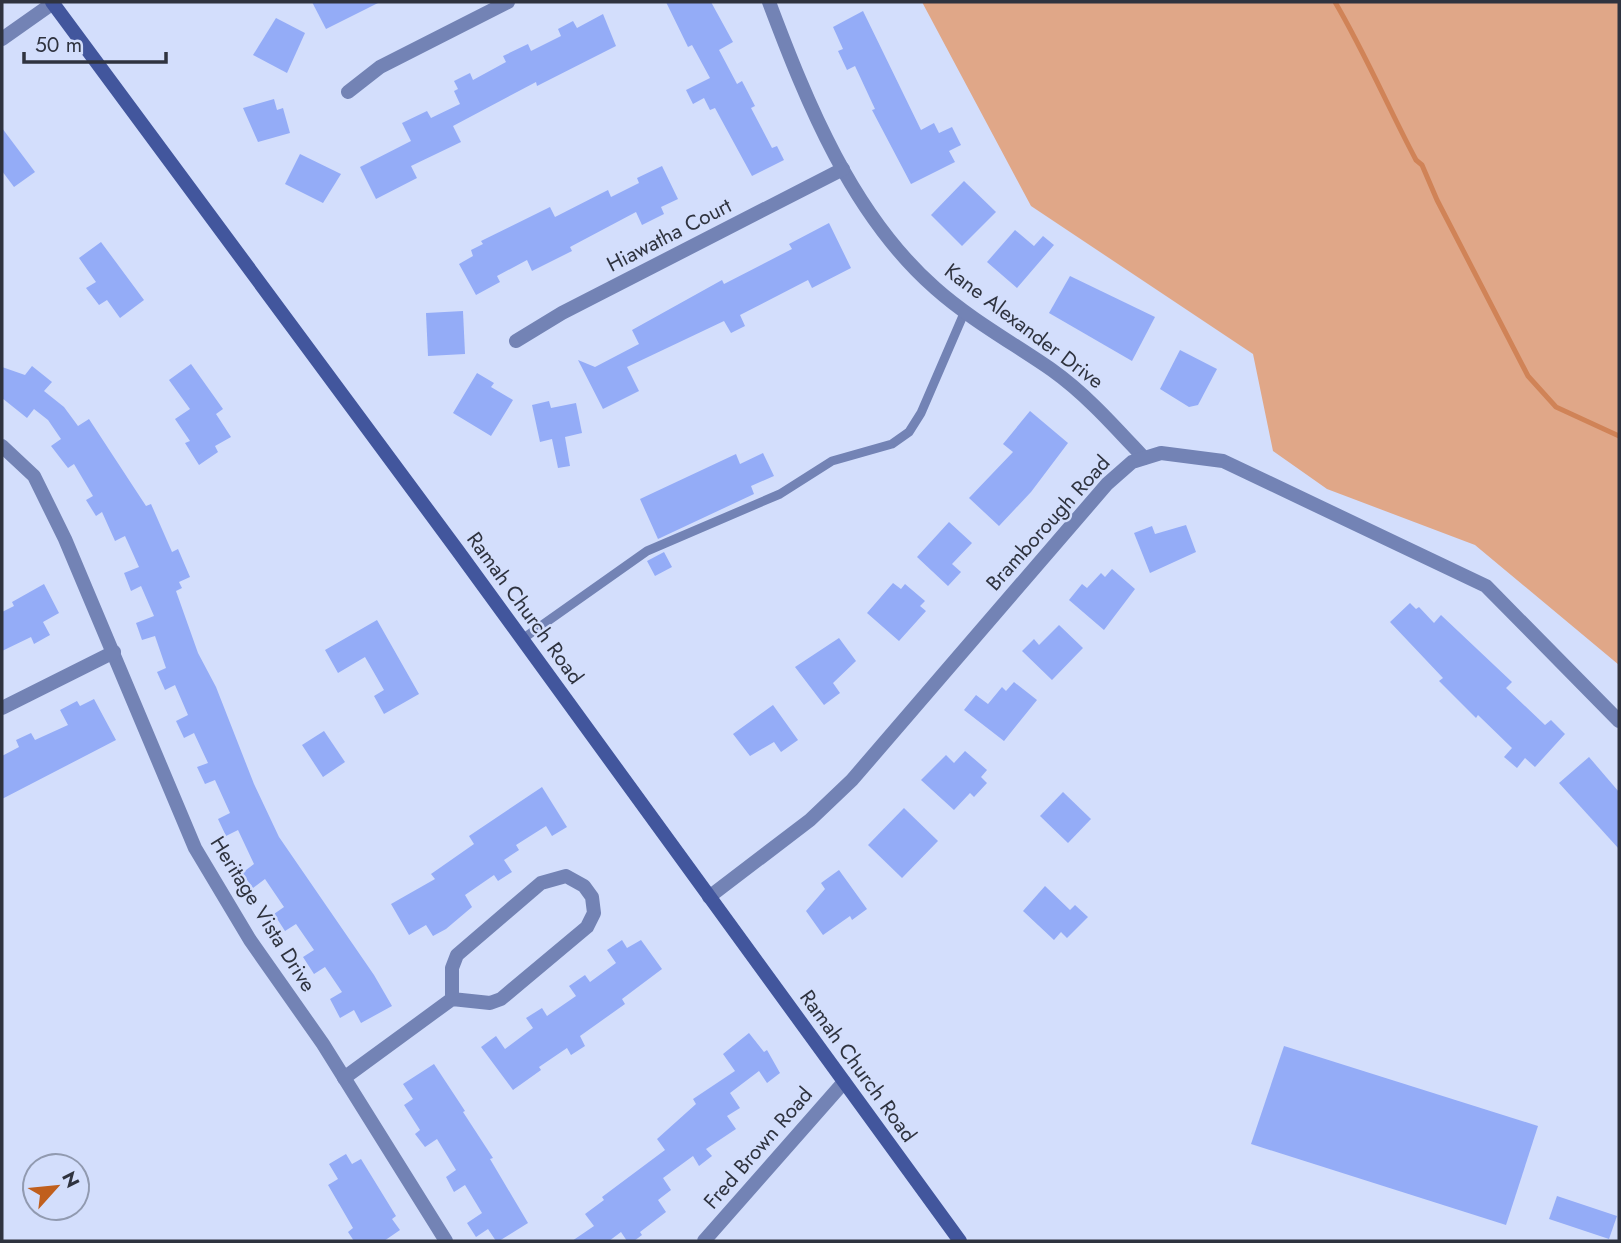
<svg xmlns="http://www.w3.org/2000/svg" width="1621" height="1243" font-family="Jost,sans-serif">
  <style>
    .green { fill: #e0a788 }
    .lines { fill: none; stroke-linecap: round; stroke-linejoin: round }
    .stream { stroke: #d08357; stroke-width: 5 }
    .building { fill: #94acf7 }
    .service { stroke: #7383b5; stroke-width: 9 }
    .minor { stroke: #7383b5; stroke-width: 14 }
    .secondary { stroke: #42569d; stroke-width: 14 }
    .labels { text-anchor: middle; stroke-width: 5; stroke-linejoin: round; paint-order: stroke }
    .street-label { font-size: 21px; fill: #2f333f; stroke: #d3defc }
  </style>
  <rect width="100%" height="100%" fill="#d3defc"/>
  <path class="green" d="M922,2H1619V665L1475,545L1327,489L1273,451L1253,354L1031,206Z"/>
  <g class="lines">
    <path class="stream" d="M1335,2C1365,53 1388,107 1416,160L1422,165L1437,200L1528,376L1556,407L1619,436"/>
  </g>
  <g class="building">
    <path d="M312,2H380L326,29Z"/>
    <path d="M666,2H711L733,42L719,50L737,84L742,81L755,106L751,108L772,148L777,146L784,160L752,176L715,108L710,110L704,98L693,104L686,90L710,78L692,45L688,47Z"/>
    <path d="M863,11L921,130L934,123L939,133L952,127L961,145L949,151L955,162L911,184L872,110L875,109L855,66L847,70L838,51L843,49L833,27Z"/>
    <path d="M603,14L616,46L537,86L536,82L453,126L461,142L411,166L417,178L376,199L360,167L411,141L402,123L427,111L431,118L460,104L454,91L458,89L454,81L470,73L473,80L506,62L503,56L528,44L531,51L561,36L558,29L573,21L577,28Z"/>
    <path d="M276,18L305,33L287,73L253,55Z"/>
    <path d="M274,99L277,110L283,108L290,133L258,142L243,108Z"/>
    <path d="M2,128L35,172L14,187L2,171Z"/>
    <path d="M300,154L341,174L323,203L285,184Z"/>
    <path d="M662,166L678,199L661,207L664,214L642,225L636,212L570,247L572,251L532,271L527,260L497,276L500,282L476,295L459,264L473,256L471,250L483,244L481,241L550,207L555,217L608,190L611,197L639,183L637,178Z"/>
    <path d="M964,181L996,212L962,246L931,215Z"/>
    <path d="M829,223L851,268L812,288L808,280L740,315L745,326L731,333L724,321L627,367L639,391L603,409L578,360L595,367L639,344L632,330L722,280L724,284L792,249L789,244Z"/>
    <path d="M1015,230L1034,246L1043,236L1054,245L1017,288L987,262Z"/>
    <path d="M101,242L144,300L120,318L107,300L99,305L86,288L96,282L79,258Z"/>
    <path d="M1070,276L1155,317L1132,361L1049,313Z"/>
    <path d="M463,311L465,354L428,356L426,313Z"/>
    <path d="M1180,350L1217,369L1198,405L1189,407L1160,389Z"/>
    <path d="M191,364L223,409L216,414L231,437L215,446L218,452L199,465L185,443L190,441L175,419L190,409L169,380Z"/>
    <path d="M32,366L52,382L44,391L64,407L78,426L89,419L146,506L151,504L172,552L178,549L190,577L179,582L182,588L176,591L198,653L216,687L254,784L279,837L374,975L392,1006L361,1023L354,1010L340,1018L330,999L342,992L325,967L314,974L303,957L314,950L296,924L285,931L274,914L284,907L265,879L253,888L242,873L254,864L238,830L226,836L218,819L230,813L215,780L205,784L197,767L208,763L194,733L184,738L176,721L188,715L175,685L165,690L157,672L166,668L155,636L142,640L136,623L154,616L141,586L131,591L124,573L139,567L125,536L115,541L102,512L96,516L86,500L93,496L74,464L68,468L51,446L61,439L48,420L34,409L27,418L2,398V367L25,375Z"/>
    <path d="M477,373L494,383L491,387L513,400L491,436L453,413Z"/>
    <path d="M549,401L551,408L576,403L582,433L565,437L570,466L558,468L552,439L540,442L532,405Z"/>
    <path d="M1030,411L1068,443L1031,492L999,526L969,498L1013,452L1003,444Z"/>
    <path d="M763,453L774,476L751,486L754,494L658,539L640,499L736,454L740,464Z"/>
    <path d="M949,522L972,543L952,564L961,572L948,586L917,557Z"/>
    <path d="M1186,525L1196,552L1150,573L1134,533L1152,526L1155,534Z"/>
    <path d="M664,552L672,567L655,576L647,561Z"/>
    <path d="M1112,569L1135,589L1104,630L1069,600L1082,584L1087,588L1101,573L1105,577Z"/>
    <path d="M893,583L901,589L905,584L925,601L920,606L926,611L899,641L867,613Z"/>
    <path d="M44,584L59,613L43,622L50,635L34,644L31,637L2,651V612L14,606L12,602Z"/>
    <path d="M1410,603L1416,609L1419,607L1434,623L1441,615L1512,682L1506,688L1545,725L1551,720L1565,734L1535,767L1525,758L1517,768L1504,757L1512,748L1478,715L1476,718L1439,681L1443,678L1390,622Z"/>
    <path d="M377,620L419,694L384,714L374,696L384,690L365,657L338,673L325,650Z"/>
    <path d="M1059,625L1083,648L1052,680L1022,651L1034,639L1039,645Z"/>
    <path d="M839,638L856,661L833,683L840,693L824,705L795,667Z"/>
    <path d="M1014,682L1037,700L1004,741L964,710L976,695L988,704L1002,687L1006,691Z"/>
    <path d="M94,699L116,740L2,799V756L19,747L16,740L31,733L35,740L68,725L60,710L77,701L80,706Z"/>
    <path d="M773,705L798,740L781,752L774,742L750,756L733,734Z"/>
    <path d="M324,731L345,762L323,777L302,745Z"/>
    <path d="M965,751L987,770L981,777L987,783L974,797L970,793L954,810L921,780L946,755L954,763Z"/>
    <path d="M1589,757L1619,792V849L1559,783Z"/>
    <path d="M542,787L567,827L552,836L546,826L516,845L519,850L504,860L512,872L498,881L494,875L465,895L472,907L446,929L433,936L426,925L409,935L391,904L435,879L431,874L474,844L469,836Z"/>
    <path d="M1063,792L1091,819L1068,843L1040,816Z"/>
    <path d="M904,808L938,841L902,878L868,845Z"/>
    <path d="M839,870L867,909L852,920L850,916L823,935L806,911L825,889L821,883Z"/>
    <path d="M1045,886L1070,910L1075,905L1088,917L1067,938L1061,932L1054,940L1023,911Z"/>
    <path d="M622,940L627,948L641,940L662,969L622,999L625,1004L580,1036L585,1046L571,1055L567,1048L539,1067L541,1070L513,1090L481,1047L496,1036L505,1049L533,1028L526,1018L542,1008L547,1016L576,996L569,986L585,975L590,982L616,963L607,950Z"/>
    <path d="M749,1033L764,1052L767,1050L780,1073L767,1083L759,1071L730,1093L740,1108L727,1116L736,1129L706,1149L712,1156L699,1166L693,1156L663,1178L671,1190L658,1200L666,1212L640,1232L642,1235L634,1241H627L621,1232L609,1241H572L594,1226L585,1214L604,1200L602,1197L665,1150L657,1139L696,1104L693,1099L735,1071L723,1054Z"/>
    <path d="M1284,1046L1538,1126L1506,1225L1251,1144Z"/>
    <path d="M434,1064L465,1111L463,1112L493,1158L490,1159L528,1223L499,1241H496L488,1229L476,1237L467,1223L482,1213L465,1185L454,1192L446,1177L456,1170L437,1139L425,1147L415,1134L420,1130L404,1105L413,1099L403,1084Z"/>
    <path d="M346,1154L352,1164L361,1159L396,1216L392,1219L400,1230L384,1241H354L348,1232L353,1228L328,1185L338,1179L329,1164Z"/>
    <path d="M1557,1196L1617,1216L1609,1239L1549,1219Z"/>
  </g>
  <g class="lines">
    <path class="service" d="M521,640L647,551L780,494L832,461L892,444L909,432L921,413L965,311"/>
    <g class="minor">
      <path d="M769,2C807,103 852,215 935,288C971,320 1013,343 1052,370C1087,395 1115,427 1144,458"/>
      <path d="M2,39L53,3"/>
      <path d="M348,92L380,67L508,2"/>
      <path d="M516,341L562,313L843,169"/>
      <path d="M2,446L34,476L65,539L195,848L250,940L323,1044L446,1241"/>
      <path d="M2,708L114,652"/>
      <path d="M709,897L810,820L852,780L1107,484L1132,462L1161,453L1223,461L1486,586L1619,721"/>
      <path d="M344,1078L452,999L490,1003L501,999L587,927L594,913L592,897L584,886L566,876L541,883L457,955L452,968V999"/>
      <path d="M704,1241L844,1082"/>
    </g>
    <path class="secondary" d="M52,2L458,551L960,1241"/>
  </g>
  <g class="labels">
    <g class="street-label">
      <text transform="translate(669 235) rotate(-27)" y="7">Hiawatha Court</text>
      <text transform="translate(1024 326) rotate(37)" y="7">Kane Alexander Drive</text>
      <text transform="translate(1048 523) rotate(-48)" y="7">Bramborough Road</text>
      <text transform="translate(525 608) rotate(54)" y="7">Ramah Church Road</text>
      <text transform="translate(263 914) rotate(58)" y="7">Heritage Vista Drive</text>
      <text transform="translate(858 1066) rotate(54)" y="7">Ramah Church Road</text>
      <text transform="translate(758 1148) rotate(-49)" y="7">Fred Brown Road</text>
    </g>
  </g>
  <rect width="1621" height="1243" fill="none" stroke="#2f333f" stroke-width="7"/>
  <g transform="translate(56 1187) rotate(63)"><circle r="33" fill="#d3defc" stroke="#919ab0" stroke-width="2"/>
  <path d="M0-5L12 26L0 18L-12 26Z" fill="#c05f1d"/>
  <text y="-10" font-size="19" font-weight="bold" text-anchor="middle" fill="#2f333f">N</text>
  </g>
  <path d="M24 52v10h142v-10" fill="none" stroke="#2f333f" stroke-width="3.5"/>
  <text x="35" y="52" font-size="21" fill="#2f333f" stroke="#d3defc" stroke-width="5" paint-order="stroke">50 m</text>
</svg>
